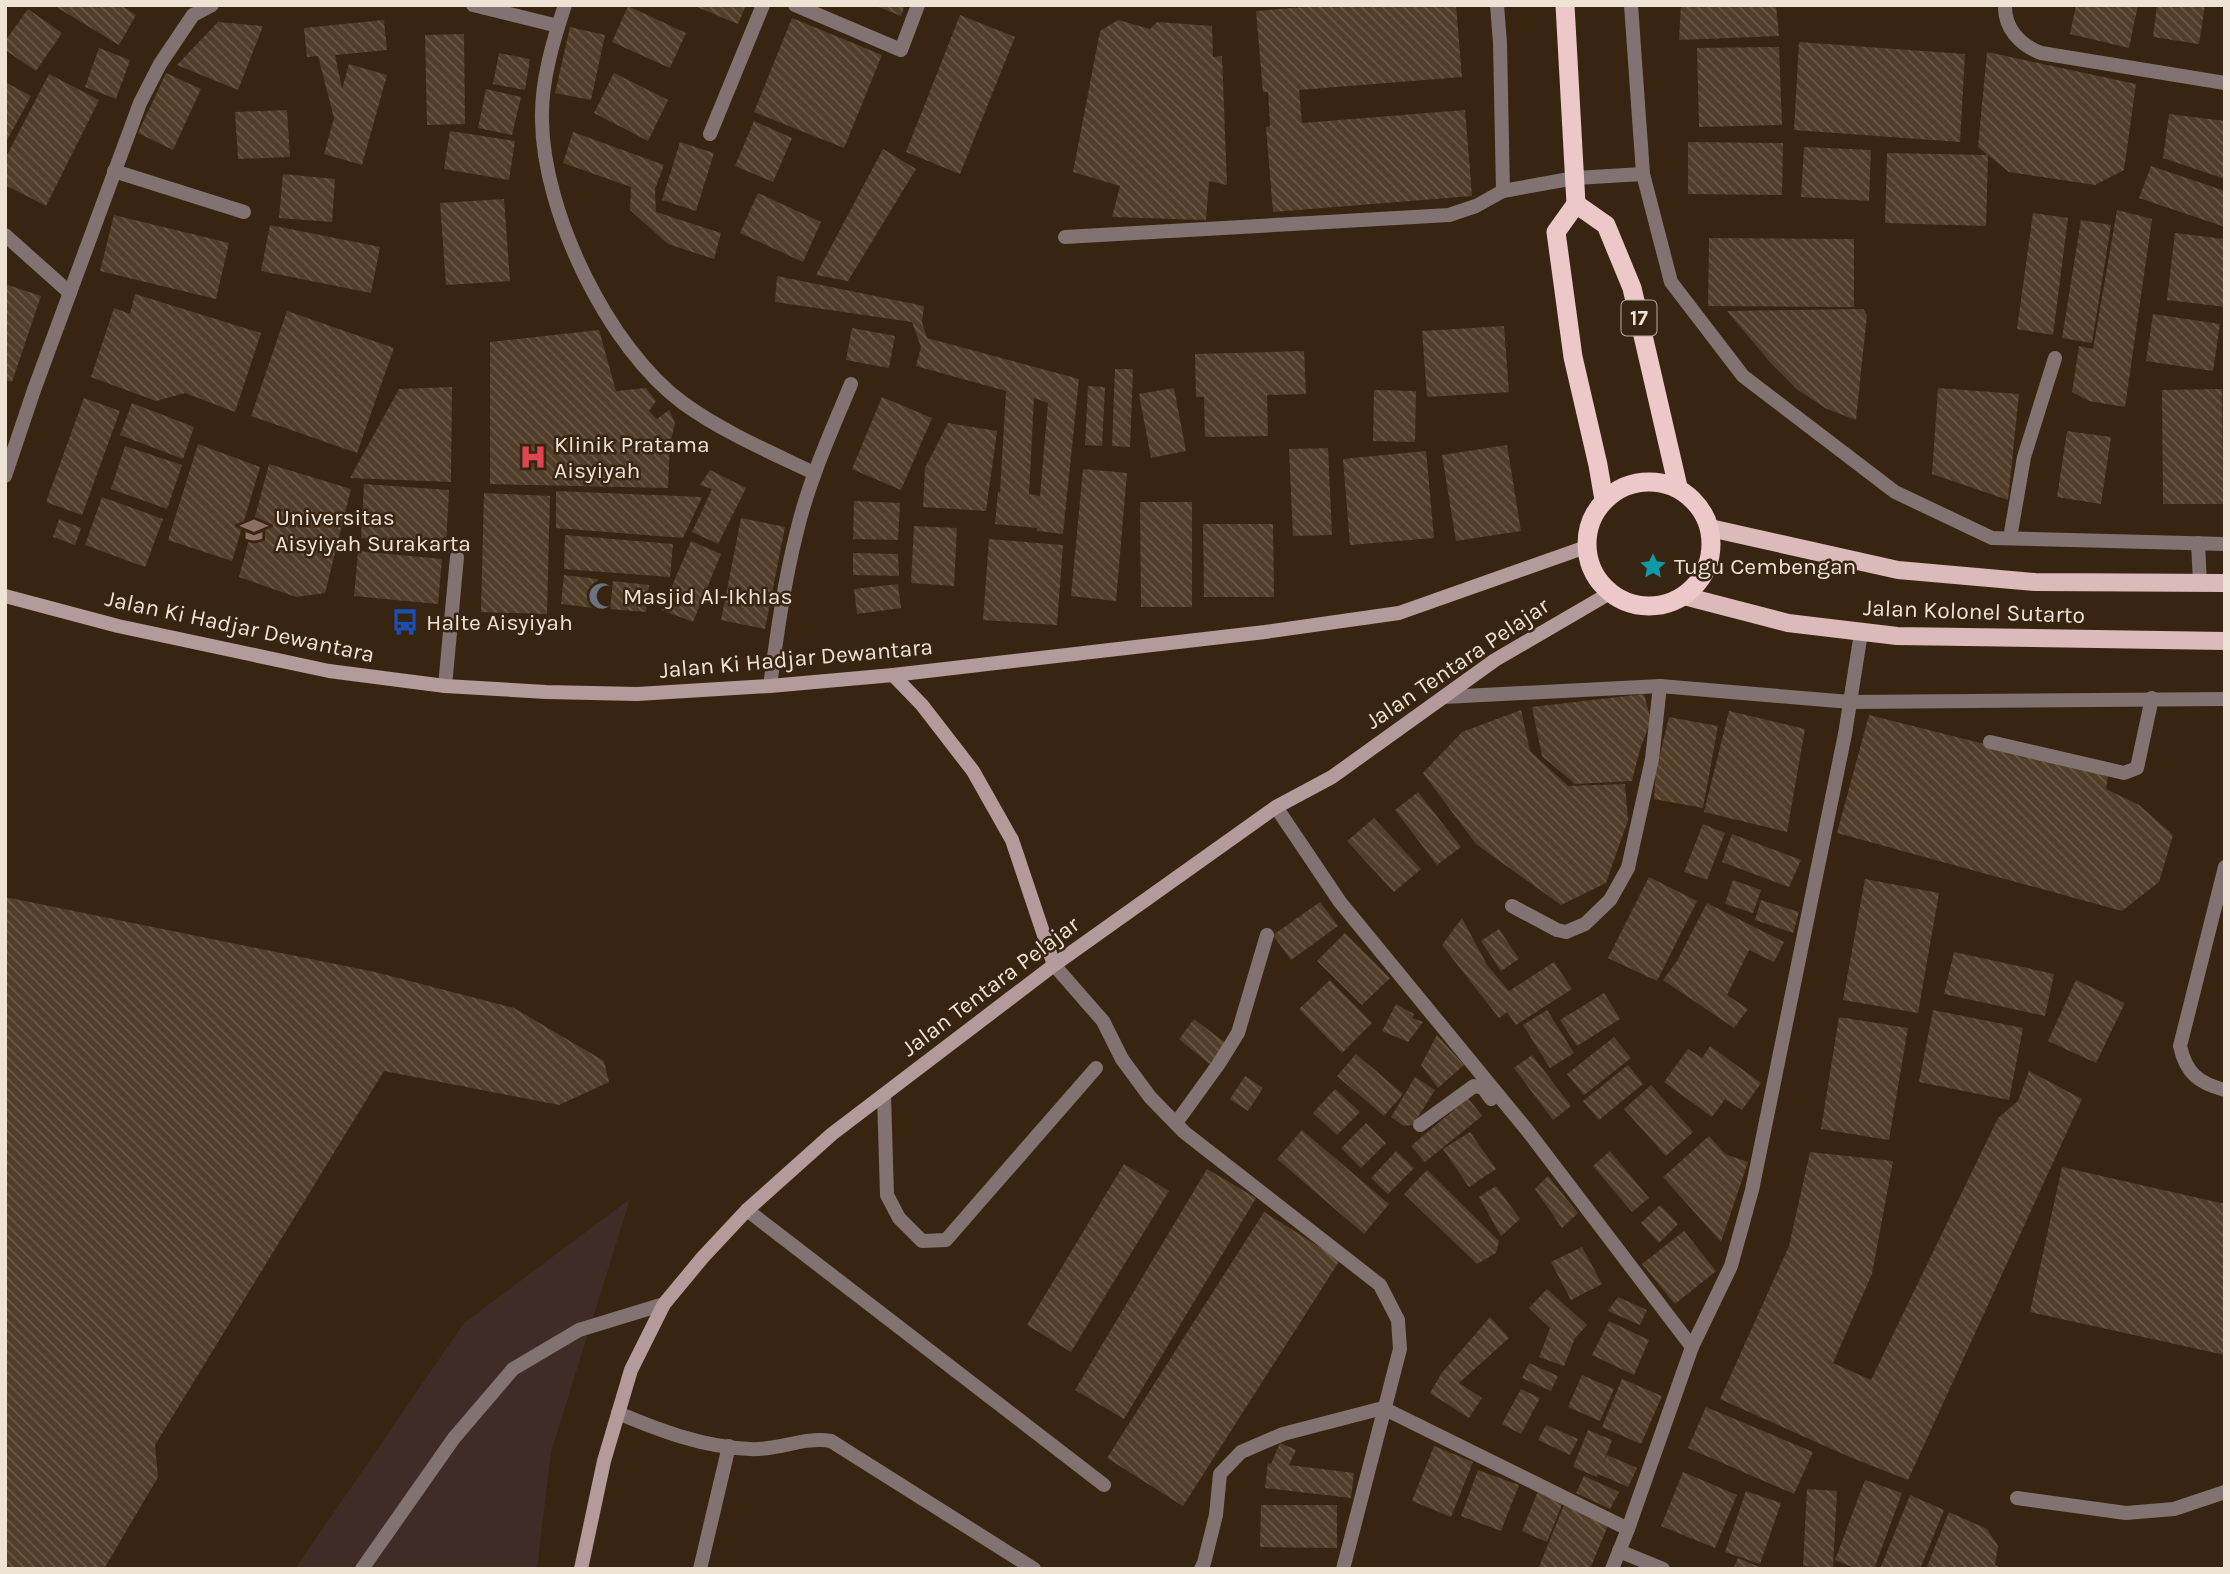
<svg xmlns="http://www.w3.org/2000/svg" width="2230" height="1574" font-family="Karla,sans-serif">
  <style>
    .industrial { fill: #3f2c27 }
    .building { fill: url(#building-back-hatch); fill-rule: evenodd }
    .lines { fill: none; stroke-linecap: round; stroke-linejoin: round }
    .service { stroke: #827271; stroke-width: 14 }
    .minor { stroke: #827271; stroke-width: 14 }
    .secondary { stroke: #b49a9a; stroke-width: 14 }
    .primary { stroke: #dbbab9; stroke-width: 18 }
    .trunk { stroke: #edc8c8; stroke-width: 19 }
    .labels { text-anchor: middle; stroke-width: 5; stroke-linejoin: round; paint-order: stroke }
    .shield { fill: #382511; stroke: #b8aa9b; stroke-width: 2 }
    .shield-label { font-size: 21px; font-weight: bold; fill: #efe3d6 }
    .poi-label { font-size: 23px; fill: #efe3d6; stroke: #382511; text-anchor: start }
    .street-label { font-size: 23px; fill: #efe3d6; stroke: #382511 }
  </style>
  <defs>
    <pattern id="building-back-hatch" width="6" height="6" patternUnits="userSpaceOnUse" patternTransform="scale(1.75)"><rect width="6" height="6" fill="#513d28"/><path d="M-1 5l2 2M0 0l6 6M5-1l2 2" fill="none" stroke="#6a5946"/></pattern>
  </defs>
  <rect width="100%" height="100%" fill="#382511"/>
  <path class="industrial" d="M630,1199L551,1452L537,1569H295L464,1323Z"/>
  <g class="building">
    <path d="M53,5H121L136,15L119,45Z"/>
    <path d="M692,5H746L738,24Z"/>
    <path d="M874,5H905L901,16Z"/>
    <path d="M1328,5H1456L1462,77L1299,90L1302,123L1465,110L1472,196L1273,212L1266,127L1270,126L1268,92H1263L1256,11Z"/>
    <path d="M1681,5H1776L1779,36L1679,40Z"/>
    <path d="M2076,5H2138L2129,48L2070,34Z"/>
    <path d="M2157,5H2205L2199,44L2153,37Z"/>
    <path d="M628,6L686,33L670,68L612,42Z"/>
    <path d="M28,9L62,33L36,71L5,50V41Z"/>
    <path d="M960,15L1015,37L960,174L906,152Z"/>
    <path d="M792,18L882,55L844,148L754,112Z"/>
    <path d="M384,20L387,50L335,55L342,89L349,64L387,75L362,165L324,154L334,118L318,56L307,57L304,28Z"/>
    <path d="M1118,20L1150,29L1157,22L1212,26L1213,57L1222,56L1227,185L1209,181L1206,220L1112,217L1120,186L1073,172L1100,31Z"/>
    <path d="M218,22L263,26L238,90L177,65Z"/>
    <path d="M570,27L605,35L591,100L555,93Z"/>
    <path d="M464,34L465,124L427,125L425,35Z"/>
    <path d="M1799,42L1965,54L1960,142L1794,130Z"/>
    <path d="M1779,47L1782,125L1699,127L1697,48Z"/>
    <path d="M99,48L130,60L116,99L85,87Z"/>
    <path d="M1987,52L2136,84L2124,170L2095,185L2009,172L1978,147Z"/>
    <path d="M499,53L530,59L525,90L493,84Z"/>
    <path d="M166,73L201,89L173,150L138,133Z"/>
    <path d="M614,73L668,100L648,141L594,113Z"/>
    <path d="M49,74L99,100L46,206L5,185V159Z"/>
    <path d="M5,82L31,96L5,144Z"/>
    <path d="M486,89L521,97L512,135L478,128Z"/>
    <path d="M287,110L290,157L238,159L235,112Z"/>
    <path d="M2169,114L2225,121V179L2163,158Z"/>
    <path d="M754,121L792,138L773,182L735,166Z"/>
    <path d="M450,131L515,141L509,180L444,169Z"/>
    <path d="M573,132L664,165L655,189L656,212L721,233L714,259L668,244L630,210L631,187L563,163Z"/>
    <path d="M680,142L714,153L696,211L662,200Z"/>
    <path d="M1688,142L1783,143L1782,195L1688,194Z"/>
    <path d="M1804,147L1871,150L1869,201L1801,197Z"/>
    <path d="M883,149L916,169L848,281L816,275Z"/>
    <path d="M1887,153L1988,155L1986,226L1885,223Z"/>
    <path d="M2151,166L2225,191V227L2139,198Z"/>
    <path d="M283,174L335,179L332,222L279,218Z"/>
    <path d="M758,193L821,222L803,262L740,233Z"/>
    <path d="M504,199L510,281L446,285L440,203Z"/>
    <path d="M2117,210L2152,219L2125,407L2089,401L2072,392L2079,346L2093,349Z"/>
    <path d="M2033,213L2068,218L2053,335L2017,329Z"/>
    <path d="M114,215L229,243L216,299L100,271Z"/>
    <path d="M2081,220L2111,225L2092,343L2062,338Z"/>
    <path d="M270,225L380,247L371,293L261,271Z"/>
    <path d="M2175,233L2225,239V307L2167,300Z"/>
    <path d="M1709,238L1854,239V307L1708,306Z"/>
    <path d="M777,276L924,306L922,322L927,338L1079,379L1063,534L1037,531V528L995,524L998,492H1000L1006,391L916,366L921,347L912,322L775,302ZM1034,398L1048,403L1040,496L1029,494Z"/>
    <path d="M5,284L41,296L12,382L5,380Z"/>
    <path d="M135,294L261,333L235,412L185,393L156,401L91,377L114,308L130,314Z"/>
    <path d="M1863,309L1867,315L1856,420L1827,409L1798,390L1769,361L1727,311Z"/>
    <path d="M287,311L394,348L357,453L251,416Z"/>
    <path d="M2153,314L2220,324L2213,371L2146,361Z"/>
    <path d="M1504,326L1509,392L1427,397L1422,331Z"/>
    <path d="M852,328L895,336L889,368L846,360Z"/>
    <path d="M599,330L616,391L646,388L656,401L649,411L657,419L669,410L675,423L670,444L668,488L490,484V342Z"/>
    <path d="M1304,351L1306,394L1267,395L1268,436L1205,437L1204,397H1196L1195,354Z"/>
    <path d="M1115,369H1133L1130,447L1112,446Z"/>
    <path d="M1088,386L1105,387L1102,446L1085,445Z"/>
    <path d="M452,387L451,482L350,478L399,389Z"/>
    <path d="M1174,388L1186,451L1151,458L1139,394Z"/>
    <path d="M1938,388L2019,394L2008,500L1932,474Z"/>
    <path d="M2222,389L2223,504H2163L2162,390Z"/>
    <path d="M1374,390L1416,391L1415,442L1373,441Z"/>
    <path d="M882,397L932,418L901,490L852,469Z"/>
    <path d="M84,398L120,411L82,515L46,502Z"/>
    <path d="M132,403L194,427L183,459L120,435Z"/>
    <path d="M948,423L997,431L986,511L923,507L925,468Z"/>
    <path d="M2067,431L2111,437L2101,504L2057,497Z"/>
    <path d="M198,444L260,467L232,561L168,540Z"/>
    <path d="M1507,445L1521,531L1456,541L1442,455Z"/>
    <path d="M125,446L182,465L167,509L111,489Z"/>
    <path d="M1328,448L1332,535L1293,536L1289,449Z"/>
    <path d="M1426,451L1434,538L1350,545L1343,459Z"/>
    <path d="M269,464L351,489L325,593L296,597L239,577Z"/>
    <path d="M1083,469L1127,473L1116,601L1071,596Z"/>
    <path d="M710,470L746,488L718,544L692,532L712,489L700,485Z"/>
    <path d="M364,484L449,490L446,545L361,538Z"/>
    <path d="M556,491L702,497L683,538L556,528Z"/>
    <path d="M484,493L550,496L547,614L481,612Z"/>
    <path d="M102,497L163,519L145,567L85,545Z"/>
    <path d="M854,501L900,503L898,540L853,539Z"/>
    <path d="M1140,502H1192V607H1141Z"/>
    <path d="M741,518L785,527L765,629L721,620Z"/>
    <path d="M59,519L81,528L75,545L53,537Z"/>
    <path d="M1203,524H1273L1274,597H1204Z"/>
    <path d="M914,526L957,528L954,586L911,583Z"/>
    <path d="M565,535L673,544L670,577L564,569Z"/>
    <path d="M989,539L1063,545L1057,625L983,620Z"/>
    <path d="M691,541L721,554L693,622L662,610Z"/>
    <path d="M358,551L442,559L438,604L354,596Z"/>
    <path d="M853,553L898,554L899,576L853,575Z"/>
    <path d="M564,575L598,579L594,608L561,604Z"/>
    <path d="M613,581L649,585L646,612L610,609Z"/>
    <path d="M898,584L901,608L857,614L854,589Z"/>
    <path d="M1644,694L1651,720L1640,749L1632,781L1575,784L1542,756L1532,707Z"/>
    <path d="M1521,710L1530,751L1568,786L1625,784L1628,820L1606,883L1561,905L1476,844L1423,773L1462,732Z"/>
    <path d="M1729,711L1805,729L1787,832L1704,812Z"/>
    <path d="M1869,715L2108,775L2106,789L2139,805L2173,835L2159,882L2122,911L1837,833Z"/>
    <path d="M1669,717L1718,726L1703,808L1654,799L1656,771Z"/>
    <path d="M1418,792L1461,847L1437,865L1395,810Z"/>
    <path d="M1374,818L1421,869L1394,892L1347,841Z"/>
    <path d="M1703,824L1725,833L1707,880L1684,872Z"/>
    <path d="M1732,834L1801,860L1789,887L1722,862Z"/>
    <path d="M1649,877L1697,901L1657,981L1608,958Z"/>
    <path d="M1865,879L1939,893L1918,1013L1843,1000Z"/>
    <path d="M1733,880L1761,890L1753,913L1725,904Z"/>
    <path d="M5,897L375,972L514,1008L604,1061L609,1082L559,1105L384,1071L155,1445L158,1477L104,1569H5Z"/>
    <path d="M1761,900L1799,912L1793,933L1755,920Z"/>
    <path d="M1320,902L1338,926L1291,960L1273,935Z"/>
    <path d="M1707,903L1784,942L1774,962L1749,950L1727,995L1748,1009L1734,1028L1663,980L1677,961Z"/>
    <path d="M1462,918L1487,965L1509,991L1554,962L1572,989L1516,1025L1507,1012L1499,1018L1442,945Z"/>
    <path d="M1499,929L1519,959L1501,971L1481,941Z"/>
    <path d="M1345,933L1390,978L1362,1005L1317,961Z"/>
    <path d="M1954,952L2054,974L2045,1016L1944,994Z"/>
    <path d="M1330,980L1372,1023L1342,1053L1299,1009Z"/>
    <path d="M2076,980L2125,1003L2096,1063L2048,1041Z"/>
    <path d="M1604,993L1620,1019L1577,1046L1560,1020Z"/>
    <path d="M1396,1004L1414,1014L1412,1018L1423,1022L1408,1042L1382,1031Z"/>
    <path d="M1547,1010L1574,1053L1550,1068L1523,1025Z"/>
    <path d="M1933,1010L2023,1028L2009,1100L1919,1082Z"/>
    <path d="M1839,1017L1908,1028L1889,1140L1821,1129Z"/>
    <path d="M1194,1019L1227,1044L1211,1065L1179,1039Z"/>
    <path d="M1437,1035L1464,1065L1438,1088L1421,1065Z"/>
    <path d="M1614,1037L1631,1058L1584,1095L1567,1074Z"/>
    <path d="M1710,1046L1761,1083L1742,1110L1725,1099L1712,1117L1664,1082L1688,1049L1702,1058Z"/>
    <path d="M1356,1054L1403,1094L1384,1116L1337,1076Z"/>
    <path d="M1532,1055L1571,1106L1553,1120L1514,1068Z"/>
    <path d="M1628,1065L1643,1084L1599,1120L1583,1101Z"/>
    <path d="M2029,1071L2082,1099L1908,1480L1852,1458L1720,1399L1789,1246L1810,1152L1893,1161L1872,1274L1833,1363L1871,1380L1998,1118L2018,1101Z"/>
    <path d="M1245,1076L1263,1088L1248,1111L1230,1099Z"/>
    <path d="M1415,1077L1435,1090L1413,1125L1404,1126L1391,1117Z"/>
    <path d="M1651,1085L1693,1132L1666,1156L1624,1109Z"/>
    <path d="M1335,1089L1360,1112L1337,1135L1313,1113Z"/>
    <path d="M1468,1098L1482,1116L1425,1162L1411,1146Z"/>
    <path d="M1366,1123L1386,1143L1361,1168L1341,1148Z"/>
    <path d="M1302,1130L1389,1204L1364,1234L1277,1159Z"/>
    <path d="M1470,1132L1496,1169L1469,1187L1443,1149Z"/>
    <path d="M1709,1136L1725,1154L1748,1162L1721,1242L1663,1177Z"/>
    <path d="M1396,1151L1414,1168L1388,1194L1371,1178Z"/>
    <path d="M1610,1151L1649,1198L1632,1212L1593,1166Z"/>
    <path d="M1124,1164L1169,1191L1071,1352L1027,1325Z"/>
    <path d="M2062,1167L2225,1204V1355L2030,1312Z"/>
    <path d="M1207,1169L1256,1198L1124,1419L1075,1390Z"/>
    <path d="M1427,1170L1499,1241L1496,1253L1477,1264L1404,1194Z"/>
    <path d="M1548,1176L1578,1213L1562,1228L1535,1189Z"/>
    <path d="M1496,1186L1520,1219L1501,1236L1479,1197Z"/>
    <path d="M1660,1205L1678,1224L1659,1243L1641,1223Z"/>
    <path d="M1264,1212L1340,1260L1183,1506L1107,1458Z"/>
    <path d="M1684,1231L1716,1271L1675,1304L1642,1264Z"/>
    <path d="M1582,1247L1602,1284L1571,1300L1551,1262Z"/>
    <path d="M1547,1289L1587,1325L1575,1338L1564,1366L1539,1357L1550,1328L1529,1308Z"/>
    <path d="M1618,1297L1647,1310L1640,1325L1608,1311Z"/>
    <path d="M1490,1317L1509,1338L1459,1383L1482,1398L1469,1418L1430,1393L1441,1374Z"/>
    <path d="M1609,1321L1649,1340L1634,1375L1592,1355Z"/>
    <path d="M1529,1363L1558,1376L1551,1391L1522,1378Z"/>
    <path d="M1582,1375L1614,1389L1600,1421L1568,1407Z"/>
    <path d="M1622,1379L1662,1396L1641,1444L1602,1427Z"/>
    <path d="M1521,1389L1540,1398L1521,1434L1502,1424Z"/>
    <path d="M1706,1407L1813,1452L1794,1494L1688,1448Z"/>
    <path d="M1546,1425L1578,1439L1570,1455L1538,1440Z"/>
    <path d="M1588,1430L1612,1440L1602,1465L1607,1455L1637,1468L1628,1487L1598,1474L1597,1477L1573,1467Z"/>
    <path d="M1280,1443L1296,1450L1289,1465L1354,1473L1351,1498L1265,1488L1268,1463L1271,1464Z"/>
    <path d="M1434,1446L1473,1462L1451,1517L1412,1501Z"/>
    <path d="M1478,1470L1519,1485L1501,1531L1461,1516Z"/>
    <path d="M1683,1472L1737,1495L1715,1548L1661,1526Z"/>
    <path d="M1584,1476L1619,1492L1610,1509L1576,1493Z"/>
    <path d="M1865,1480L1902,1493L1874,1569H1857L1835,1560Z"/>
    <path d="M1807,1489L1837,1491L1833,1568L1803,1566Z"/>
    <path d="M1538,1491L1563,1502L1547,1542L1522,1531Z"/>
    <path d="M1746,1491L1781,1503L1760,1564L1725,1552Z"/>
    <path d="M1910,1495L1944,1510L1920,1569H1880Z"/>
    <path d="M1261,1505H1337V1548L1260,1547Z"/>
    <path d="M1564,1505L1609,1523L1590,1569H1538Z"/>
    <path d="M1949,1512L1987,1529L1998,1546L1995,1565L2004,1569H1926Z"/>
    <path d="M1738,1558L1764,1569H1733Z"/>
  </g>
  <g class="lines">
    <g class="service">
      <path d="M114,171L244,212"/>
      <path d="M1065,237L1449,215L1476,206L1503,191L1575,178"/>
      <path d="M2010,538L2024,457L2055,358"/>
      <path d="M445,686L457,557"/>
      <path d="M1990,742L2124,773L2137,768L2152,698"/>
      <path d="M2225,867L2180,1046C2186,1073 2198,1083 2225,1090"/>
      <path d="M884,1095L887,1195L899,1218L922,1241L946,1240L1096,1068"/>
      <path d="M1176,1123L1218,1065L1238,1033L1267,935"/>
      <path d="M747,1210L1104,1485"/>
      <path d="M618,1413C661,1431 703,1447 750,1449C777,1451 804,1436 831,1441L1034,1569"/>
      <path d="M2017,1498L2126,1513L2174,1509L2225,1492"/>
      <path d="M362,1569L454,1438L513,1369L579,1330L664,1304"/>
      <path d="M700,1569L729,1446"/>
    </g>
    <g class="minor">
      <path d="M473,5L558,26"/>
      <path d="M565,5C553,41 541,81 542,120C543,212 608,348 683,403C723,432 770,452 814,473"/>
      <path d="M795,5L901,50L918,5"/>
      <path d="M1497,5L1500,43L1503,191"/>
      <path d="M1631,5L1643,174L1671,282L1743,376L1895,492L1992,538L2225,544"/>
      <path d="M2005,5C2004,28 2020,45 2041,53L2225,83"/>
      <path d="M710,134L763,5"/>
      <path d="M1575,178L1643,174"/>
      <path d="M5,235L70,293"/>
      <path d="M5,476L34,390L140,103L160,64L193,15L212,5"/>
      <path d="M2198,543L2200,583"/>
      <path d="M770,686C777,634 784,582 797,531C809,480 831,432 851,384"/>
      <path d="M1444,697L1660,686L1850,702L2225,699"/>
      <path d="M1276,807L1340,902L1527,1130L1692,1347"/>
      <path d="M1512,906L1557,930L1566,932L1585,924L1610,900L1628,868L1652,759L1660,686"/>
      <path d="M1054,965L1103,1021L1122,1059L1150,1097L1184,1132L1380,1285L1398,1320L1400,1349L1343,1569"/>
      <path d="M1420,1125L1474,1086L1483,1088L1491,1099"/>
      <path d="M1619,1551L1663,1569"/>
      <path d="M1201,1569L1204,1563L1216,1515L1220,1474L1241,1452L1283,1434L1383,1408L1628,1529"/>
      <path d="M1612,1569L1628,1529L1692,1347L1731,1266L1752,1190L1845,734L1861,633"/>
    </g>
    <g class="secondary">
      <path d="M5,596L118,626L329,671L445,686L546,692L637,694L770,686L893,675L1265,632L1399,613L1586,547"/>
      <path d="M893,675L922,705L973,771L1012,840L1054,965"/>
      <path d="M581,1569L604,1461L631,1370L664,1304L703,1257L747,1210L832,1134L1054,965L1276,807L1332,777L1495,660L1610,593"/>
    </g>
    <g class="primary">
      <path d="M1710,528L1898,570L2035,582L2225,583"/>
      <path d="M1684,596L1788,623L1897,636L2225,641"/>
    </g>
    <g class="trunk">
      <path d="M1565,5L1576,204"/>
      <path d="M1576,204L1606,225L1632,288L1678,487"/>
      <path d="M1576,204L1556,232L1573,357L1598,465L1604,500"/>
      <circle cx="1649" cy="544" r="62"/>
    </g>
  </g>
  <defs>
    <symbol id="hospital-bare" viewBox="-9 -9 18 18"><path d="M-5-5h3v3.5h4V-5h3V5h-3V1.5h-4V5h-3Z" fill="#e0444e" stroke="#382511" stroke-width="2.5" paint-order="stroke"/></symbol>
    <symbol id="university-bare" viewBox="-9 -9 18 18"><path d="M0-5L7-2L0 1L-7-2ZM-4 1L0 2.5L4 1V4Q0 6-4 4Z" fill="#8d6e63" stroke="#382511" stroke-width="2.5" paint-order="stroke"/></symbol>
    <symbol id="sight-bare" viewBox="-9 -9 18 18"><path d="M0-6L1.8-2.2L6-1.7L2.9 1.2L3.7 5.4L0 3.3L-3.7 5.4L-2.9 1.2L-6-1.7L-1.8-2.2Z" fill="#0f9aa8" stroke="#382511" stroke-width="2.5" paint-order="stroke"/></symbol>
    <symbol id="mosque-bare" viewBox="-9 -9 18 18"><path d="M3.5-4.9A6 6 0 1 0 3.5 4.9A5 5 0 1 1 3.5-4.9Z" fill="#6b7280" stroke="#382511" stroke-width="2.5" paint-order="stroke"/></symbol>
    <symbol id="bus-bare" viewBox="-9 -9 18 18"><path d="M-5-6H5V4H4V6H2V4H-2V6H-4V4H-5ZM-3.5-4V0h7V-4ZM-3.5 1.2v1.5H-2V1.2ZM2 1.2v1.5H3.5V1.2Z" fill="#1a4fb4" stroke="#382511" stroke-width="2.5" paint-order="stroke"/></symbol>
  </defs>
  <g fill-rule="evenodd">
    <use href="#hospital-bare" x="514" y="438" width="38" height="38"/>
    <use href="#university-bare" x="235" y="511" width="38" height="38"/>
    <use href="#sight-bare" x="1634" y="547" width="38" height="38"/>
    <use href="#mosque-bare" x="583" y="577" width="38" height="38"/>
    <use href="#bus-bare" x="386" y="603" width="38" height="38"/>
  </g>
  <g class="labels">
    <rect class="shield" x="1621.5" y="300.5" width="35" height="35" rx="5"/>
    <g class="shield-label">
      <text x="1639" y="325">17</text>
    </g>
    <g class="poi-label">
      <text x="554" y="452">Klinik Pratama<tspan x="554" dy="26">Aisyiyah</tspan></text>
      <text x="275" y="525">Universitas<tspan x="275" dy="26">Aisyiyah Surakarta</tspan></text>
      <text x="1674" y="574">Tugu Cembengan</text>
      <text x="623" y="604">Masjid Al-Ikhlas</text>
      <text x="426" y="630">Halte Aisyiyah</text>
    </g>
    <g class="street-label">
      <text transform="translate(1974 611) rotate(2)" y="8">Jalan Kolonel Sutarto</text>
      <text transform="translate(240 626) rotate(12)" y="8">Jalan Ki Hadjar Dewantara</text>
      <text transform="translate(796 658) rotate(-5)" y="8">Jalan Ki Hadjar Dewantara</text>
      <text transform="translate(1457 663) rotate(-34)" y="8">Jalan Tentara Pelajar</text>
      <text transform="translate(990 986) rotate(-37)" y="8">Jalan Tentara Pelajar</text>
    </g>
  </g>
  <rect width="2230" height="1574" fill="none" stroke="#efe3d6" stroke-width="14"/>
</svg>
